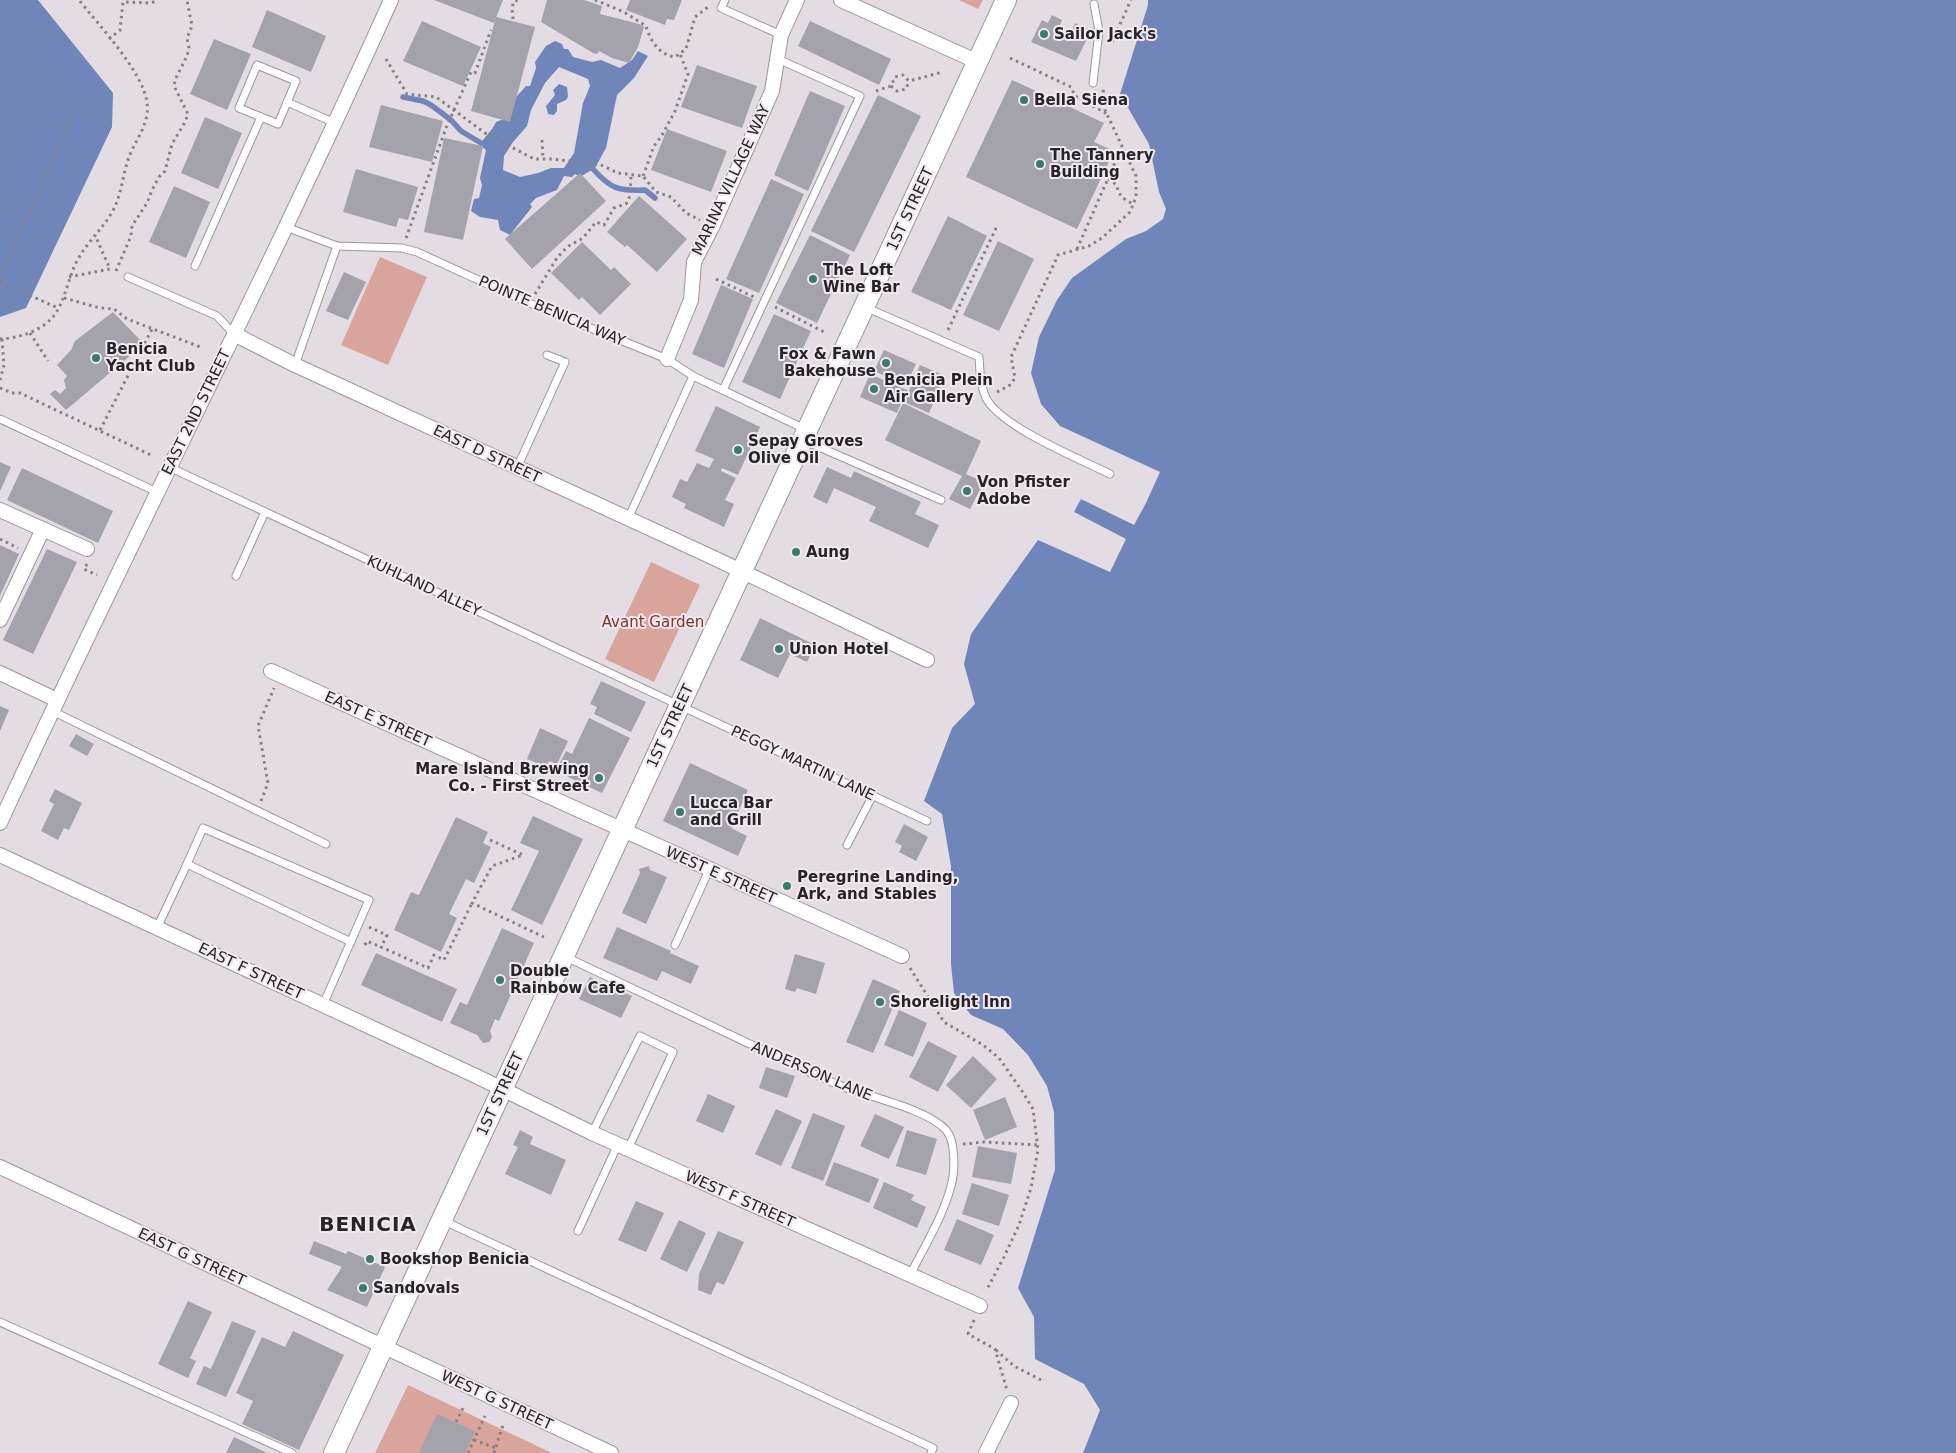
<svg xmlns="http://www.w3.org/2000/svg" width="1956" height="1453" font-family="'DejaVu Sans',sans-serif">
  <style>
    .green { fill: #d9a49c }
    .water { fill: #7086ba; fill-rule: evenodd }
    .lines { fill: none; stroke-linecap: round; stroke-linejoin: round }
    .stream { stroke: #7086ba; stroke-width: 5.5 }
    .building { fill: #a4a2aa }
    .service-casing { stroke: #9c959b; stroke-width: 9 }
    .minor-casing { stroke: #9c959b; stroke-width: 16 }
    .secondary-casing { stroke: #9c959b; stroke-width: 22 }
    .path { stroke: #848084; stroke-width: 3; stroke-dasharray: 2.5 4; stroke-linecap: butt }
    .service { stroke: #fff; stroke-width: 7 }
    .minor { stroke: #fff; stroke-width: 14 }
    .secondary { stroke: #fff; stroke-width: 20 }
    .poi-dot { fill: #3a7b6c; stroke: #f0e9f0; stroke-width: 2 }
    .labels { text-anchor: middle; stroke-width: 4; stroke-linejoin: round; paint-order: stroke }
    .poi-label { font-size: 15px; font-weight: bold; fill: #262426; stroke: #f0e9f0; text-anchor: start }
    .street-label { font-size: 15px; fill: #262426; stroke: #f0e9f0 }
    .park-label { font-size: 15px; fill: #83322a; stroke: #f0e9f0 }
    .district-label { font-size: 20px; font-weight: bold; letter-spacing: 1px; fill: #262426; stroke: #f0e9f0 }
  </style>
  <rect width="100%" height="100%" fill="#e3dce3"/>
  <g class="green">
    <path d="M959,0H983L978,9Z"/>
    <path d="M380,257L427,277L388,365L341,345Z"/>
    <path d="M651,562L700,585L654,682L605,659Z"/>
    <path d="M408,1385L552,1453H375Z"/>
  </g>
  <g class="water">
    <path d="M0,0H38L113,93L112,127L26,308L0,317Z"/>
    <path d="M1148,0H1956V1453H1083L1100,1410L1084,1384L1035,1359L1034,1317L1018,1288L1055,1170L1054,1112L1047,1086L1028,1055L1003,1029L971,1015L954,993L951,964V866L942,814L924,801L952,728L975,704L964,664L971,634L1038,540L1110,572L1126,539L1074,512L1081,499L1134,525L1146,503L1160,472L1060,426L1041,404L1031,373L1039,337L1057,300L1072,278L1126,239L1146,231L1163,219L1166,209L1159,192L1149,144L1120,94L1148,5Z"/>
    <path d="M555,41L562,44L564,49H568L573,57L592,62L601,60L620,68L632,60L638,51L648,56L634,78L617,95L606,148L595,168L580,177L575,174L572,177L564,176L557,190L536,198L530,204L532,207L510,235L500,230L498,220L480,217L471,211L474,199L479,198L482,185L480,178L486,150L480,145C484,136 491,133 496,122L504,119L508,106L526,86H530L536,68L535,62L546,46ZM559,67L588,79L590,86L583,103L574,153L564,168H551L538,173L520,177L503,170L504,156L513,142L527,126L531,110L545,83Z"/>
    <path d="M559,84L567,87L568,97L566,100L557,104V111L554,115L548,114L546,106L555,95L553,90Z"/>
  </g>
  <g class="lines">
    <g class="stream">
      <path d="M403,97L423,101L431,105L451,120L461,131L481,143"/>
      <path d="M593,169C611,189 618,191 645,190L655,198"/>
    </g>
  </g>
  <g class="building">
    <path d="M434,0H503L494,23Z"/>
    <path d="M547,0H584L602,6L600,14L639,24L644,27L638,47L629,63L612,58L599,51L597,54L593,53L541,22Z"/>
    <path d="M630,0H682L674,20L667,19L665,25L626,10Z"/>
    <path d="M267,10L326,36L311,72L252,47Z"/>
    <path d="M1052,15L1062,20L1059,27L1071,32L1075,23L1091,31L1076,61L1031,42L1042,20L1048,23Z"/>
    <path d="M496,17L535,27L510,122L471,111Z"/>
    <path d="M422,21L481,47L463,86L403,61Z"/>
    <path d="M810,21L891,59L879,85L798,46Z"/>
    <path d="M214,39L251,54L227,110L190,94Z"/>
    <path d="M697,65L757,86L742,128L681,107Z"/>
    <path d="M1012,80L1104,123L1094,142L1114,151L1077,229L966,177Z"/>
    <path d="M810,91L845,106L808,191L774,175Z"/>
    <path d="M878,95L921,116L854,252L811,231Z"/>
    <path d="M381,105L443,121L432,162L369,147Z"/>
    <path d="M205,117L242,133L218,189L181,173Z"/>
    <path d="M667,129L727,151L711,192L651,170Z"/>
    <path d="M444,138L483,146L463,240L424,232Z"/>
    <path d="M356,169L418,187L408,220L399,218L396,227L343,212Z"/>
    <path d="M580,173L606,201L532,269L505,239Z"/>
    <path d="M771,179L804,194L759,293L726,279Z"/>
    <path d="M174,186L210,202L186,258L149,242Z"/>
    <path d="M639,196L687,239L657,272L627,245L625,247L607,232Z"/>
    <path d="M948,216L987,236L951,310L911,292Z"/>
    <path d="M810,235L850,255L817,323L776,303Z"/>
    <path d="M998,241L1034,259L999,331L963,315Z"/>
    <path d="M582,242L611,270L614,267L631,284L600,315L582,297L579,300L551,273Z"/>
    <path d="M344,272L366,282L348,320L326,311Z"/>
    <path d="M721,285L753,299L724,368L692,354Z"/>
    <path d="M113,312L144,344L66,410L50,394L55,390L60,394L66,388L64,380L67,376L57,365L71,350L75,341Z"/>
    <path d="M774,314L811,331L780,399L742,382Z"/>
    <path d="M884,350L916,364L906,385L874,371Z"/>
    <path d="M920,365L945,376L929,413L902,401L897,413L860,397L870,374L909,391Z"/>
    <path d="M903,403L981,441L966,474L984,482L970,509L949,499L962,476L885,440Z"/>
    <path d="M716,406L760,427L738,475L722,468L721,471L736,478L725,500L734,504L724,527L684,508L686,504L672,497L680,479L687,482L697,463L709,468L714,459L695,451Z"/>
    <path d="M0,462L11,467L0,491Z"/>
    <path d="M827,467L851,478L854,471L921,502L915,514L939,525L928,548L869,521L876,507L834,488L827,504L813,497Z"/>
    <path d="M22,468L113,511L98,543L7,500Z"/>
    <path d="M0,545L19,554L0,596Z"/>
    <path d="M47,549L77,562L33,654L3,640Z"/>
    <path d="M760,618L815,645L807,662L790,654L778,678L740,660Z"/>
    <path d="M601,681L646,702L631,732L594,714L597,707L590,704Z"/>
    <path d="M0,706L9,710L0,731Z"/>
    <path d="M589,718L630,738L602,793L556,771L566,751L572,754Z"/>
    <path d="M540,728L568,741L557,764L549,761L546,767L527,759Z"/>
    <path d="M76,734L94,744L87,756L69,746Z"/>
    <path d="M690,763L748,790L731,828L747,836L738,856L663,821Z"/>
    <path d="M55,789L82,803L69,830L64,828L58,840L41,831L54,804L49,801Z"/>
    <path d="M533,816L583,839L542,925L511,910L539,851L520,843Z"/>
    <path d="M456,817L488,832L483,843L491,847L474,883L466,879L449,914L457,918L441,952L394,930L411,892L419,895Z"/>
    <path d="M904,824L928,837L916,861L899,852L902,846L895,842Z"/>
    <path d="M649,866L650,870L667,877L646,924L622,913L640,873L639,869Z"/>
    <path d="M617,927L671,951L670,953L699,966L691,984L662,971L657,981L603,958Z"/>
    <path d="M502,928L534,943L499,1021L495,1019L490,1031L492,1037L489,1042L483,1043L477,1035L450,1023L460,1002L467,1005Z"/>
    <path d="M376,953L457,989L442,1022L361,985Z"/>
    <path d="M795,954L825,963L816,994L797,988L795,992L785,989Z"/>
    <path d="M590,977L632,996L621,1018L579,999Z"/>
    <path d="M873,979L900,991L873,1053L846,1042Z"/>
    <path d="M899,1010L927,1023L913,1057L884,1045Z"/>
    <path d="M928,1041L957,1056L938,1092L909,1077Z"/>
    <path d="M973,1056L997,1079L971,1108L946,1085Z"/>
    <path d="M766,1067L795,1076L787,1098L759,1088Z"/>
    <path d="M708,1094L735,1106L723,1133L696,1121Z"/>
    <path d="M1005,1097L1017,1127L985,1140L973,1110Z"/>
    <path d="M776,1109L802,1121L781,1166L755,1154Z"/>
    <path d="M813,1113L845,1126L823,1181L791,1168Z"/>
    <path d="M875,1114L904,1127L889,1159L860,1146Z"/>
    <path d="M520,1130L533,1137L530,1144L566,1160L551,1195L505,1174L518,1147L513,1145Z"/>
    <path d="M907,1130L937,1139L926,1175L896,1166Z"/>
    <path d="M978,1146L1017,1153L1011,1184L972,1177Z"/>
    <path d="M834,1162L879,1179L869,1203L825,1185Z"/>
    <path d="M884,1182L914,1195L911,1200L926,1207L917,1228L873,1208Z"/>
    <path d="M972,1183L1009,1195L999,1226L962,1214Z"/>
    <path d="M636,1201L664,1213L646,1252L618,1240Z"/>
    <path d="M957,1219L994,1235L981,1265L944,1250Z"/>
    <path d="M679,1220L706,1233L687,1272L660,1259Z"/>
    <path d="M718,1231L744,1242L724,1285L717,1282L711,1295L698,1290L699,1274Z"/>
    <path d="M314,1241L346,1254L348,1251L385,1267L367,1307L327,1290L342,1267L309,1254Z"/>
    <path d="M188,1301L212,1312L190,1358L196,1361L188,1378L158,1364Z"/>
    <path d="M232,1321L256,1331L226,1397L196,1384L204,1366L211,1369Z"/>
    <path d="M293,1331L344,1355L299,1450L242,1424L253,1401L236,1393L262,1337L285,1347Z"/>
    <path d="M437,1414L475,1431L465,1453H419Z"/>
    <path d="M234,1437L267,1453H226Z"/>
  </g>
  <g class="lines">
    <defs>
      <g id="service">
        <path d="M725,0L721,8L781,35"/>
        <path d="M257,65L296,81L278,124L239,108Z"/>
        <path d="M1093,83L1099,31L1094,4"/>
        <path d="M287,102L335,123"/>
        <path d="M286,227L337,246L402,248L417,252L529,303L667,359L693,376L805,429"/>
        <path d="M195,266L261,117"/>
        <path d="M128,277L217,316L234,334"/>
        <path d="M865,307L979,357C980,371 980,385 986,398C1001,427 1080,459 1110,474"/>
        <path d="M295,365L337,246"/>
        <path d="M723,390L860,96L778,59"/>
        <path d="M0,419L157,492"/>
        <path d="M803,440L941,500"/>
        <path d="M169,467L927,821"/>
        <path d="M517,468L565,362L547,355"/>
        <path d="M628,519L693,376"/>
        <path d="M236,576L265,512"/>
        <path d="M52,711L326,844"/>
        <path d="M847,845L873,795"/>
        <path d="M187,864L203,828L369,900L323,1005"/>
        <path d="M157,928L187,864L351,942"/>
        <path d="M675,945L709,870"/>
        <path d="M566,957L807,1071C821,1077 835,1084 849,1089C875,1098 928,1110 946,1130C956,1141 955,1172 951,1186C943,1217 924,1247 910,1275"/>
        <path d="M592,1133L640,1036L673,1052L628,1149"/>
        <path d="M444,1221L933,1448L931,1453"/>
        <path d="M578,1231L618,1144"/>
        <path d="M0,1322L292,1453"/>
      </g>
      <g id="minor">
        <path d="M841,0L978,62"/>
        <path d="M234,334L295,365L714,558L927,660"/>
        <path d="M667,359L691,300L694,262L713,225L772,91L781,35L797,0"/>
        <path d="M0,510L87,549"/>
        <path d="M0,620L43,529"/>
        <path d="M271,671L902,956"/>
        <path d="M0,673L57,700"/>
        <path d="M0,823C127,547 267,277 391,0"/>
        <path d="M0,855L478,1077L592,1133L980,1306"/>
        <path d="M0,1167L611,1453"/>
        <path d="M986,1453L1011,1403"/>
      </g>
      <path id="secondary" d="M334,1453L1006,0"/>
    </defs>
    <use href="#service" class="service-casing"/>
    <use href="#minor" class="minor-casing"/>
    <use href="#secondary" class="secondary-casing"/>
    <g class="path">
      <path d="M595,0L624,12L646,26C650,40 659,55 675,57L686,49L695,17L708,7"/>
      <path d="M513,19L512,8L514,1L520,0"/>
      <path d="M109,39L120,30L123,2L151,3L158,0"/>
      <path d="M1112,42L1131,0"/>
      <path d="M1010,58L1071,87L1075,96L1107,114"/>
      <path d="M386,59L407,94L436,97L485,133L534,159H553L601,165L618,173L643,176L656,192L671,197L686,213L700,220"/>
      <path d="M891,86L897,91L906,89L909,81"/>
      <path d="M876,91L891,86L895,77L903,75L909,81L943,72"/>
      <path d="M542,140L543,159"/>
      <path d="M643,176L654,146L661,137L675,111L688,74L680,54"/>
      <path d="M1108,179L1117,185C1118,196 1124,199 1133,204"/>
      <path d="M406,238L446,128L471,72L475,73L491,30"/>
      <path d="M1077,249L1117,158"/>
      <path d="M116,271L131,236L132,226L147,203L152,190L159,177L165,171L172,144L185,122L188,114L174,86L175,80L187,56L189,48L187,38L192,26L187,0"/>
      <path d="M0,277L73,115"/>
      <path d="M69,277L110,269L95,235"/>
      <path d="M716,279L754,297"/>
      <path d="M0,282L58,308"/>
      <path d="M535,294L557,258L567,247L583,238L596,222L604,225L614,208L626,204L630,196L631,175"/>
      <path d="M64,298L100,308L114,309L127,319L203,348"/>
      <path d="M775,307L826,333"/>
      <path d="M948,330L997,226"/>
      <path d="M30,333L48,361"/>
      <path d="M0,339C18,338 39,332 52,318C65,303 67,281 76,263C86,243 100,232 111,214C121,198 122,178 128,160C134,141 150,125 147,103C144,73 98,24 79,0"/>
      <path d="M0,380L4,365L2,339"/>
      <path d="M0,388L12,393H20L151,455"/>
      <path d="M997,392L1010,385L1015,378L1011,357L1058,255L1089,246L1102,238L1130,212L1136,197V176L1105,110L1103,89"/>
      <path d="M100,430L152,329"/>
      <path d="M0,539L18,548"/>
      <path d="M87,564L84,569L97,575"/>
      <path d="M261,801L268,783L258,726L274,688"/>
      <path d="M490,840L523,855L492,866L472,903L544,937"/>
      <path d="M369,927L387,935L381,947L428,968L434,955L444,960L472,903"/>
      <path d="M365,945L367,941L381,947"/>
      <path d="M910,968L944,1022L983,1045L999,1058L1022,1091L1033,1109L1038,1150L1031,1188L1019,1225L1004,1257L986,1291"/>
      <path d="M963,1144L984,1142L1038,1145"/>
      <path d="M974,1320L968,1334L995,1349L1007,1390"/>
      <path d="M996,1350L1014,1366L1043,1381"/>
      <path d="M456,1422L464,1406"/>
      <path d="M474,1440L496,1448"/>
      <path d="M468,1453L485,1416"/>
      <path d="M494,1453L503,1425"/>
    </g>
    <use href="#service" class="service"/>
    <use href="#minor" class="minor"/>
    <use href="#secondary" class="secondary"/>
  </g>
  <g class="poi-dot">
    <circle cx="1044" cy="34" r="5"/>
    <circle cx="1024" cy="100" r="5"/>
    <circle cx="1040" cy="164" r="5"/>
    <circle cx="813" cy="279" r="5"/>
    <circle cx="96" cy="358" r="5"/>
    <circle cx="886" cy="363" r="5"/>
    <circle cx="874" cy="389" r="5"/>
    <circle cx="738" cy="450" r="5"/>
    <circle cx="967" cy="491" r="5"/>
    <circle cx="796" cy="552" r="5"/>
    <circle cx="779" cy="649" r="5"/>
    <circle cx="599" cy="778" r="5"/>
    <circle cx="680" cy="812" r="5"/>
    <circle cx="787" cy="886" r="5"/>
    <circle cx="500" cy="980" r="5"/>
    <circle cx="880" cy="1002" r="5"/>
    <circle cx="370" cy="1259" r="5"/>
    <circle cx="363" cy="1288" r="5"/>
  </g>
  <g class="labels">
    <g class="poi-label">
      <text x="1054" y="39">Sailor Jack's</text>
      <text x="1034" y="105">Bella Siena</text>
      <text x="1050" y="160">The Tannery<tspan x="1050" dy="17">Building</tspan></text>
      <text x="823" y="275">The Loft<tspan x="823" dy="17">Wine Bar</tspan></text>
      <text x="106" y="354">Benicia<tspan x="106" dy="17">Yacht Club</tspan></text>
      <text x="876" y="359" text-anchor="end">Fox &amp; Fawn<tspan x="876" dy="17">Bakehouse</tspan></text>
      <text x="884" y="385">Benicia Plein<tspan x="884" dy="17">Air Gallery</tspan></text>
      <text x="748" y="446">Sepay Groves<tspan x="748" dy="17">Olive Oil</tspan></text>
      <text x="977" y="487">Von Pfister<tspan x="977" dy="17">Adobe</tspan></text>
      <text x="806" y="557">Aung</text>
      <text x="789" y="654">Union Hotel</text>
      <text x="589" y="774" text-anchor="end">Mare Island Brewing<tspan x="589" dy="17">Co. - First Street</tspan></text>
      <text x="690" y="808">Lucca Bar<tspan x="690" dy="17">and Grill</tspan></text>
      <text x="797" y="882">Peregrine Landing,<tspan x="797" dy="17">Ark, and Stables</tspan></text>
      <text x="510" y="976">Double<tspan x="510" dy="17">Rainbow Cafe</tspan></text>
      <text x="890" y="1007">Shorelight Inn</text>
      <text x="380" y="1264">Bookshop Benicia</text>
      <text x="373" y="1293">Sandovals</text>
    </g>
    <g class="street-label">
      <text transform="translate(731 180) rotate(-65)" y="5">MARINA VILLAGE WAY</text>
      <text transform="translate(910 209) rotate(-65)" y="5">1ST STREET</text>
      <text transform="translate(552 311) rotate(23)" y="5">POINTE BENICIA WAY</text>
      <text transform="translate(196 412) rotate(-64)" y="5">EAST 2ND STREET</text>
      <text transform="translate(487 454) rotate(25)" y="5">EAST D STREET</text>
      <text transform="translate(424 586) rotate(25)" y="5">KUHLAND ALLEY</text>
      <text transform="translate(378 719) rotate(24)" y="5">EAST E STREET</text>
      <text transform="translate(670 726) rotate(-65)" y="5">1ST STREET</text>
      <text transform="translate(803 763) rotate(25)" y="5">PEGGY MARTIN LANE</text>
      <text transform="translate(721 875) rotate(24)" y="5">WEST E STREET</text>
      <text transform="translate(251 971) rotate(25)" y="5">EAST F STREET</text>
      <text transform="translate(812 1071) rotate(23)" y="5">ANDERSON LANE</text>
      <text transform="translate(500 1094) rotate(-65)" y="5">1ST STREET</text>
      <text transform="translate(740 1199) rotate(24)" y="5">WEST F STREET</text>
      <text transform="translate(192 1257) rotate(25)" y="5">EAST G STREET</text>
      <text transform="translate(497 1400) rotate(25)" y="5">WEST G STREET</text>
    </g>
    <g class="park-label">
      <text x="653" y="627">Avant Garden</text>
    </g>
    <g class="district-label">
      <text x="368" y="1231">BENICIA</text>
    </g>
  </g>
</svg>
